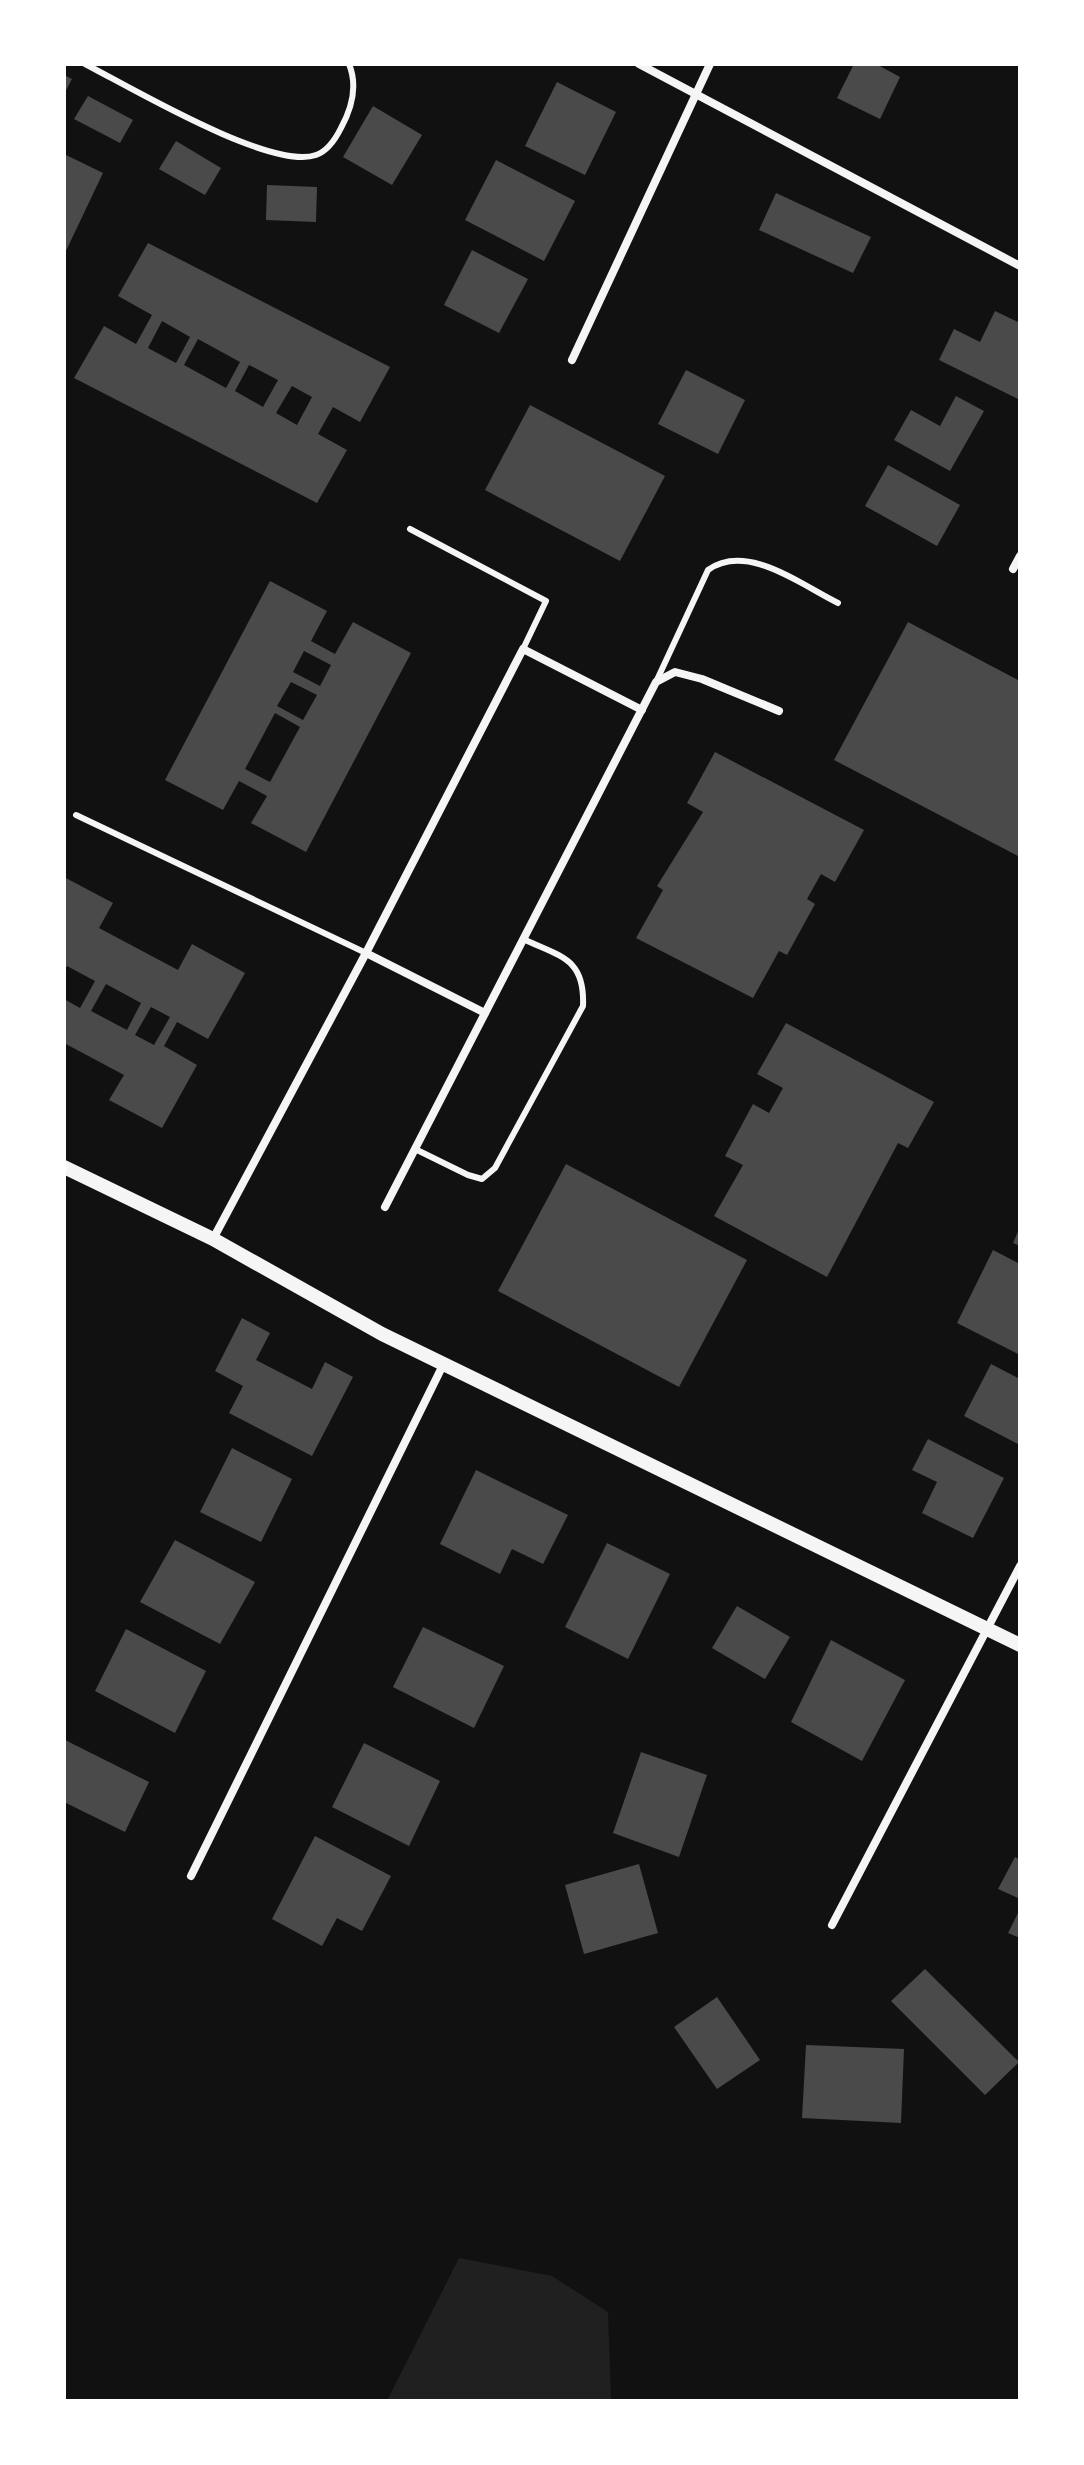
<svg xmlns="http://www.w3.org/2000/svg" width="1084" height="2465" font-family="Bitter,serif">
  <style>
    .green { fill: #202020 }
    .building { fill: #4a4a4a; fill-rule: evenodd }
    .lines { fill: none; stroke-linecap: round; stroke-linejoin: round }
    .service { stroke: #f5f5f5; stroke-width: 6 }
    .minor { stroke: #f5f5f5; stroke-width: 8 }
    .tertiary { stroke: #f5f5f5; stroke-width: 14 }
  </style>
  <rect width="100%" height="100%" fill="#111"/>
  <path class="green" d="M459,2258L552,2276L608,2312L611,2401H387Z"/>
  <g class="building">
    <path d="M854,64H876L900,77L880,119L837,98Z"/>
    <path d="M64,75L72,79L64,94Z"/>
    <path d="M557,82L616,112L585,175L525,146Z"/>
    <path d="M88,96L133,120L120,143L74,119Z"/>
    <path d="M373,106L422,135L392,185L343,157Z"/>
    <path d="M176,141L221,168L205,195L159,169Z"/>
    <path d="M64,154L103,173L64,255Z"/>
    <path d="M496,160L575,201L544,261L465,220Z"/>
    <path d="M267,185L317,187L316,222L266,220Z"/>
    <path d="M776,193L871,237L853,273L759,230Z"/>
    <path d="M148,243L390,367L360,422L333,407L318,434L347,450L317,503L74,378L104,326L136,344L152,315L118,296ZM162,321L190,337L176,363L148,348ZM198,339L240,362L226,388L184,365ZM249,365L278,380L263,407L235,391ZM292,386L312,397L297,425L276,413Z"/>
    <path d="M472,250L528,279L499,333L444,305Z"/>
    <path d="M995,311L1020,323V394L1018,399L939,360L954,329L980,342Z"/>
    <path d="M686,370L745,400L718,454L658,424Z"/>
    <path d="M956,396L984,411L950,471L894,440L911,410L940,426Z"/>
    <path d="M530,405L665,476L620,561L485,490Z"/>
    <path d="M888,465L960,505L937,546L865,506Z"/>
    <path d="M270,581L327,611L311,641L335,654L353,622L411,653L306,852L251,823L267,796L239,781L223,810L165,780ZM304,651L331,665L320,686L293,672ZM291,682L317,695L303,720L277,706ZM275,713L300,727L270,782L245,769Z"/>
    <path d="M908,622L1020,681V857L834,760Z"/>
    <path d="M715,752L864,830L835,882L821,874L807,899L815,904L787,955L779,951L753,998L636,938L663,890L657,886L703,812L687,803Z"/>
    <path d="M64,877L113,903L99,928L178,970L192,944L245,973L208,1039L177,1022L164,1046L197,1065L162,1128L109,1100L124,1075L64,1043V999L80,1008L95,981L67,966L64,971ZM106,984L141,1003L127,1030L91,1011ZM151,1007L170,1017L154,1045L135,1035Z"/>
    <path d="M786,1023L934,1102L908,1148L898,1143L827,1277L714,1216L743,1165L725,1156L753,1104L769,1113L783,1088L757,1074Z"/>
    <path d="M566,1164L747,1260L679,1387L498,1291Z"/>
    <path d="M1020,1227V1246L1013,1243Z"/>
    <path d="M993,1250L1020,1264V1355L957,1323Z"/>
    <path d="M242,1318L270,1333L256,1360L312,1389L325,1362L353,1377L312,1456L229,1413L243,1386L215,1371Z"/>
    <path d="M991,1364L1020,1379V1445L964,1416Z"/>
    <path d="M928,1439L1004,1478L973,1538L922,1513L937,1482L912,1470Z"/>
    <path d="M232,1448L292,1479L261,1542L200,1512Z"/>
    <path d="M476,1470L568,1515L543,1564L512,1549L500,1574L440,1544Z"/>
    <path d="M175,1540L255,1582L220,1644L140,1602Z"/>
    <path d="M607,1543L670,1574L628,1659L565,1627Z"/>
    <path d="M737,1606L790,1637L765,1679L712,1648Z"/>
    <path d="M423,1627L504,1666L474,1728L393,1687Z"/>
    <path d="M126,1629L206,1671L175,1733L95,1691Z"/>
    <path d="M831,1640L905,1680L862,1761L791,1722Z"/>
    <path d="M65,1740L149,1782L125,1832L64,1802Z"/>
    <path d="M364,1743L440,1781L409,1846L332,1807Z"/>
    <path d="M641,1752L707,1775L679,1857L613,1833Z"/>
    <path d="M315,1836L391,1876L362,1931L337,1918L322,1946L272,1919Z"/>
    <path d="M1015,1857L1020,1860V1899L998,1889Z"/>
    <path d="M639,1864L658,1933L584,1954L565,1885Z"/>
    <path d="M1020,1909V1938L1008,1933Z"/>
    <path d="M925,1969L1019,2062L985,2095L891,2001Z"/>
    <path d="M717,1997L760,2060L717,2089L674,2027Z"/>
    <path d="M806,2045L904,2049L901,2123L802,2118Z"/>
  </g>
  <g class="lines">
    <g class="service">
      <path d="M85,64C130,87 271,171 316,155C328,151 336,138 341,128C352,108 358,86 349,64"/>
      <path d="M410,529L546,601L523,649"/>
      <path d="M656,682L708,570C747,542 801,585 838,603"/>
      <path d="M76,815L366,953"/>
      <path d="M415,1149L468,1175L482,1179L495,1168L583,1006C585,958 561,957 523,939"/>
    </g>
    <g class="minor">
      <path d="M639,64L1020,266"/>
      <path d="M572,360L710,64"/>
      <path d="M1013,569L1020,556"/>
      <path d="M366,953L485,1013"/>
      <path d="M385,1207L656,682L675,672L702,679L779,711"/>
      <path d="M213,1239L366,953L523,649L642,710"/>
      <path d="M191,1876L443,1365"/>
      <path d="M832,1925L1020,1566"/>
    </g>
    <path class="tertiary" d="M64,1167L213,1239L382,1334L1020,1645"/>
  </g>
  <rect width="1084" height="2465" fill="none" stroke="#ffffff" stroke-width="132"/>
</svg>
